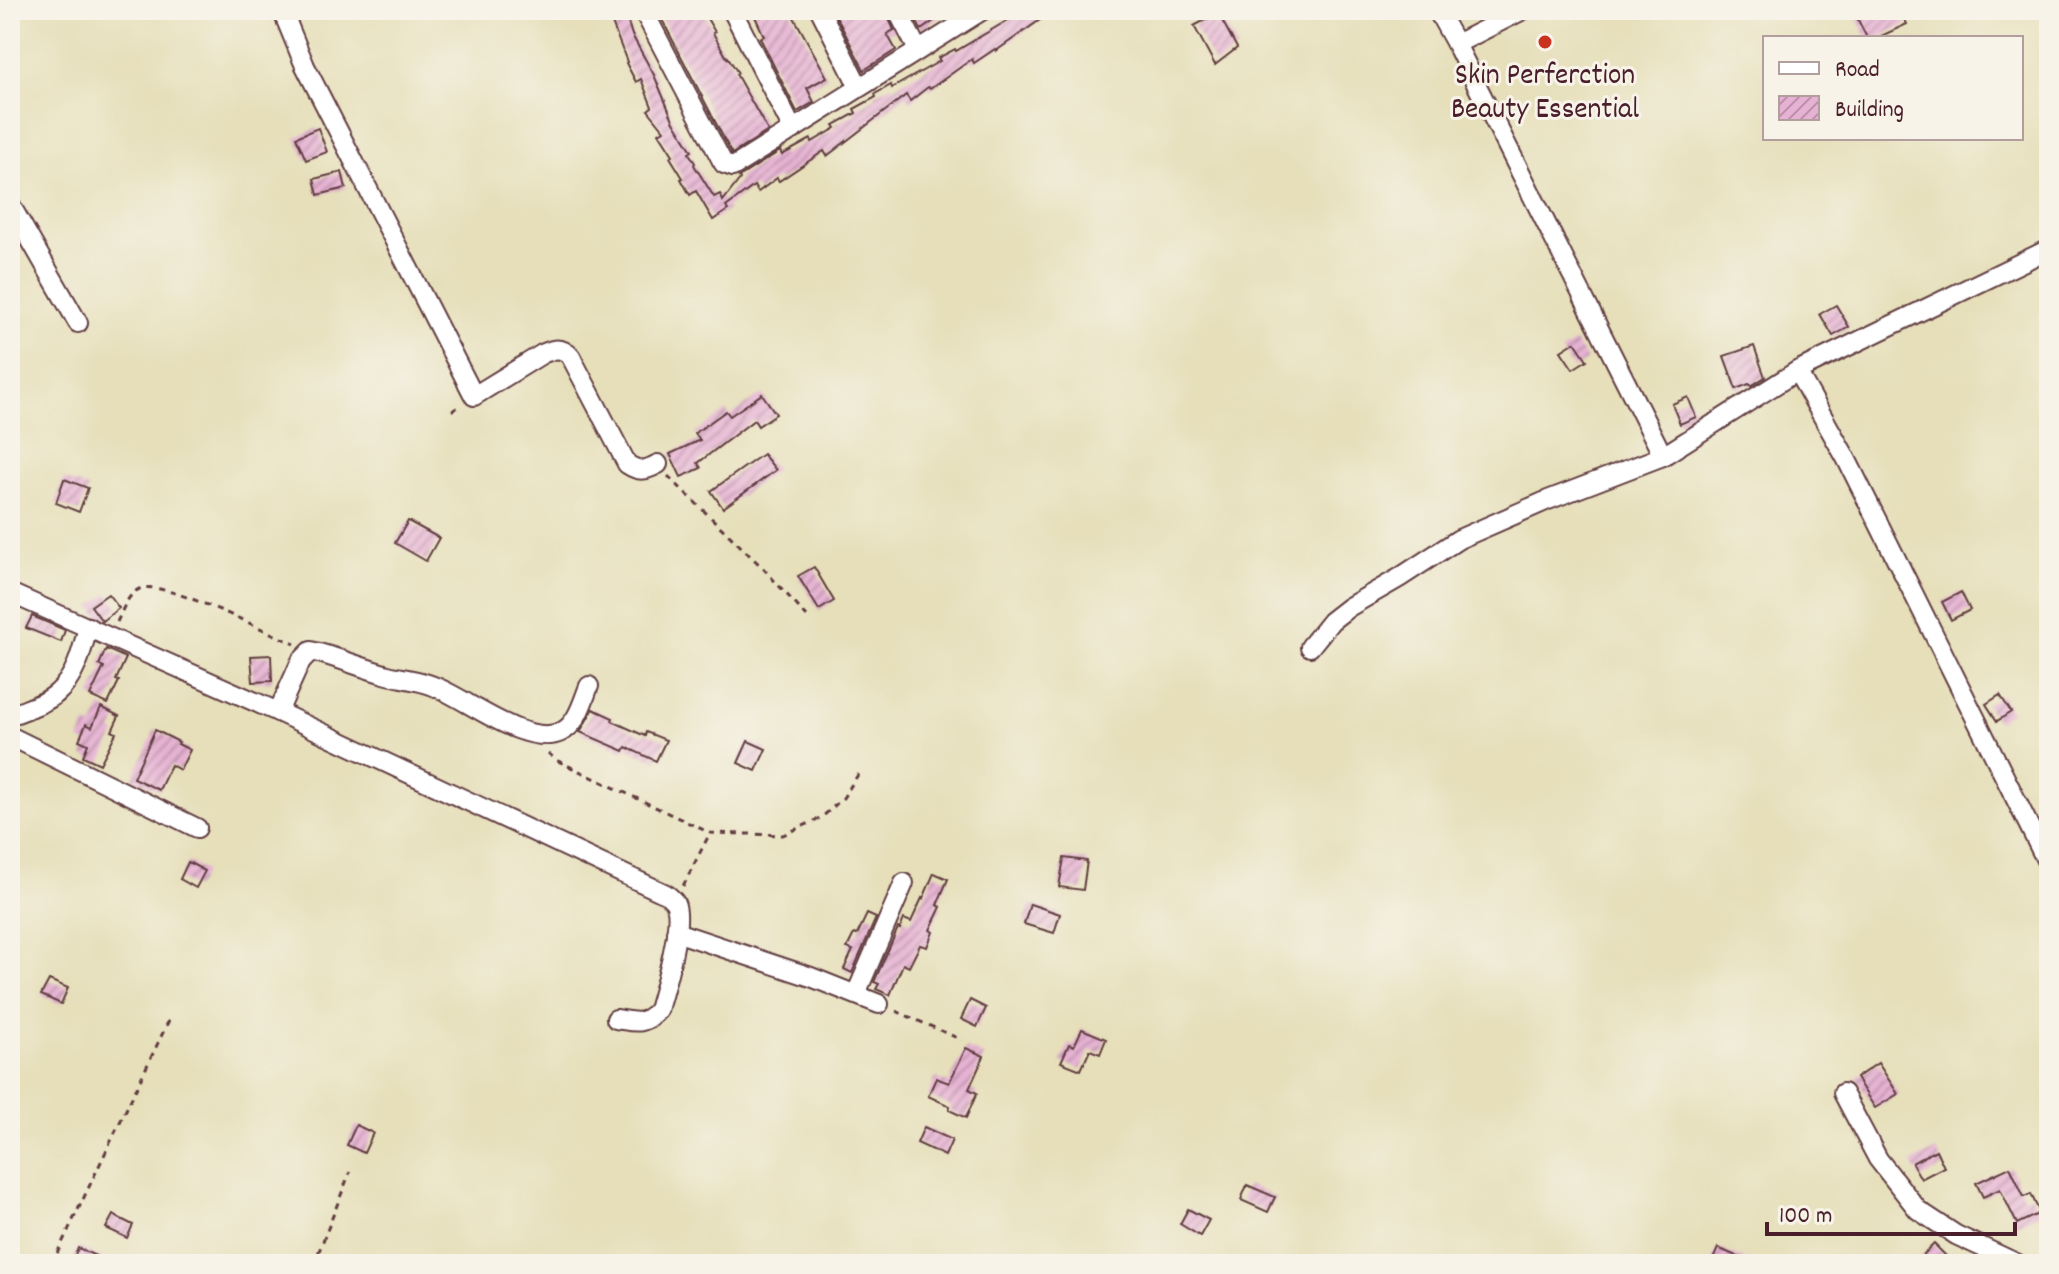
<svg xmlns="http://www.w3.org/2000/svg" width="2059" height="1274" font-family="Dekko,sans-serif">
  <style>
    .building { fill: url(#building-hatch) }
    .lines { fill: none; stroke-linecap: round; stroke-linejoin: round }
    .minor-casing { stroke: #613c40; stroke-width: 22 }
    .path { stroke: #613c40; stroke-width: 3; stroke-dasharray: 6 6; stroke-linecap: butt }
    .minor { stroke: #fff; stroke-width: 18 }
    .poi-dot { fill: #c8321e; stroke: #f7f3e8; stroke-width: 3 }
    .labels { text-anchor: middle; stroke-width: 6; stroke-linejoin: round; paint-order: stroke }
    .poi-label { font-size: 30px; fill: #4a1f2b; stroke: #f7f3e8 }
  </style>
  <defs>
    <pattern id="building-hatch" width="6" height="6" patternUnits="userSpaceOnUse" patternTransform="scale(2)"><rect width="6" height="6" fill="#e6b2d3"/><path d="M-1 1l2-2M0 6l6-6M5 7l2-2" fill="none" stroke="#bc90ab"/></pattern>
  </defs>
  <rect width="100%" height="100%" fill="#f7f3e8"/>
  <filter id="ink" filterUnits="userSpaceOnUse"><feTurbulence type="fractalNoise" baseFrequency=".0125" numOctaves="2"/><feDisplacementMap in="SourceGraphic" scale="16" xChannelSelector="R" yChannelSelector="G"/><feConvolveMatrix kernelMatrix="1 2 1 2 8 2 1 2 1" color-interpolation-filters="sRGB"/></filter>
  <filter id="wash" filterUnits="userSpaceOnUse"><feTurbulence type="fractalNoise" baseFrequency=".006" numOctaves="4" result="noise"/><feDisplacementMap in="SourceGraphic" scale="32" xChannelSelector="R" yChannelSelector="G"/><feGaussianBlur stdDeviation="1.8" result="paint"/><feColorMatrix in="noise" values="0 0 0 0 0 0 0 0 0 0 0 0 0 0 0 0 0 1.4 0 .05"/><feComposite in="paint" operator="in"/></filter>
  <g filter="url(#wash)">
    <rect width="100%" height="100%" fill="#e6dfba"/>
    <g id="blocks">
      <g class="building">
        <path d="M607,10H624L632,35L654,75L673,120L692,151L689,153L695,163L694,165L714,197L720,194L723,201L740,179L739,177L780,151L782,155L811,139L812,142L836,128L834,125L856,113L854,109L876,97L875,94L891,85L892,88L940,61L938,58L955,49L956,51L1025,10H1054L996,51L995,49L974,63L972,59L930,89L928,87L910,101L906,95L827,156L824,151L779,181L777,178L758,192L754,186L726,207L728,210L713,220L696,191L690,195L681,179L683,178L670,157L673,155L659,133L664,130L648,110L652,107L641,79L636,82L626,63L627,62Z"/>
        <path d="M657,10H702L715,32L713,33L727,58L728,57L738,73L736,74L768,131L732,154Z"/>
        <path d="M752,10H790L827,77L807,88L814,102L797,112L760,38L764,36Z"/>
        <path d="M833,10H885L894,30L887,34L896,50L864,70Z"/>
        <path d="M911,10H949L921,30Z"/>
        <path d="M1853,10H1900L1907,24L1877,38H1867Z"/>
        <path d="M1218,13L1237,48L1215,65L1194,26Z"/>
        <path d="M318,128L327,152L306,160L296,137Z"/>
        <path d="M342,172L346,188L318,195L314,179Z"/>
        <path d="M1836,305L1849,327L1833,336L1820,314Z"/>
        <path d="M1575,342L1587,360L1573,369L1561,351Z"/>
        <path d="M1754,346L1765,377L1751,386L1749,384L1736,389L1724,356Z"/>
        <path d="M762,394L776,414L758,426L754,420L698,463L701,468L681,477L670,454L700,440L695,433L726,411L730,416Z"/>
        <path d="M1688,397L1696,417L1680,424L1672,404Z"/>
        <path d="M763,454L776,470L723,508L711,491Z"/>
        <path d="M64,479L88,488L79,512L56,503Z"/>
        <path d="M408,521L439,538L426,561L395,543Z"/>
        <path d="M814,567L834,601L819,610L798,576Z"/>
        <path d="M1961,592L1970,610L1951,620L1942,602Z"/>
        <path d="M108,594L119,608L102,621L91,606Z"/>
        <path d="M32,616L65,630L61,642L26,628Z"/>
        <path d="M106,649L126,658L116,680L119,681L108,704L90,696L104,667L99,665Z"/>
        <path d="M271,655L272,681L253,682L251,656Z"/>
        <path d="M2000,695L2011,712L1997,721L1986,704Z"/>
        <path d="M101,707L119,716L112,731L116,733L100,764L83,756L88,744L79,740L86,724L92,727Z"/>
        <path d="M593,709L613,718L612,721L645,736L646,732L666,740L656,761L626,747L624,751L580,732Z"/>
        <path d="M155,730L179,742L178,744L190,750L180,770L171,765L159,790L133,778Z"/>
        <path d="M748,741L766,749L756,771L738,763Z"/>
        <path d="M1064,858L1087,861L1083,890L1059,887Z"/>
        <path d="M188,862L205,871L196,888L180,879Z"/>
        <path d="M934,873L948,879L937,905L941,907L930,930L933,932L927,947L920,945L909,967L903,964L890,995L876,989L879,984L874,982L898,928L900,929L904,919L911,922L922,898L923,899Z"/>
        <path d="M1030,904L1060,914L1054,933L1024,924Z"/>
        <path d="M867,914L876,918L852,973L844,969L853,950L847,948L854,934L857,935Z"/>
        <path d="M49,980L68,988L61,1004L41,995Z"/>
        <path d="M970,1000L986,1008L977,1027L961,1019Z"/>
        <path d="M1082,1029L1106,1039L1100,1054L1090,1050L1081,1070L1061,1062L1069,1044L1074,1046Z"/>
        <path d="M966,1048L984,1056L969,1089L977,1093L966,1118L949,1110L950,1106L928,1096L936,1078L949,1083Z"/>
        <path d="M1878,1063L1898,1094L1875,1108L1856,1078Z"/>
        <path d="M356,1125L373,1133L364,1153L347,1145Z"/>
        <path d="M924,1127L952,1140L945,1156L917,1143Z"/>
        <path d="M1936,1150L1944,1167L1921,1179L1912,1163Z"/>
        <path d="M2010,1167L2024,1197L2031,1194L2040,1213L2017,1224L2000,1189L1983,1197L1976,1183Z"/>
        <path d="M1247,1185L1275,1197L1268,1212L1241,1200Z"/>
        <path d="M1188,1209L1209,1220L1200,1236L1180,1224Z"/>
        <path d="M113,1215L133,1225L127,1238L106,1228Z"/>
        <path d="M1934,1244L1946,1256L1938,1264H1914Z"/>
        <path d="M78,1248L113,1264H71Z"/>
        <path d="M1718,1248L1754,1264H1711Z"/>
      </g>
    </g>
  </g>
  <g filter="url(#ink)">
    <use href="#blocks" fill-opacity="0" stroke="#613c40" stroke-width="2"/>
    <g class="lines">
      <defs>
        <g id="minor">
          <path d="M282,10L305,66L474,396L542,354C553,349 562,346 571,357L627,464C639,472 645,471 658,464"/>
          <path d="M643,10L721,159L724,164L733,167L983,10"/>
          <path d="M732,10L793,130"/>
          <path d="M820,10L859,87"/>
          <path d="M897,10L918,50"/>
          <path d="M1437,10L1456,44L1663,456"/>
          <path d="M1456,44L1523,10"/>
          <path d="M10,204L78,323"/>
          <path d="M1797,371L1846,458L2049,866"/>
          <path d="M10,593L278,712L666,894C668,895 674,901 675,903C684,922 664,989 658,1010C643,1026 636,1022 616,1019"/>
          <path d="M1310,647L1331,621L1349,607L1399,578L1459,539L1548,500L1663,456L1797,371L2049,249"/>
          <path d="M278,712L301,661L311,651C337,657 362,668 388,675C404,679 421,680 436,687C467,699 527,748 561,732C577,725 583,701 589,686"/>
          <path d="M10,716C25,709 43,705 56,694C76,677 82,651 88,627"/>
          <path d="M10,736L197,828"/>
          <path d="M676,932L811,977L879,1004"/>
          <path d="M856,994L904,883"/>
          <path d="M1843,1093L1878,1159L1918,1210L1956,1235L2018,1264"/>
        </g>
      </defs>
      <use href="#minor" class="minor-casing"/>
      <g class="path">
        <path d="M452,411L461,405"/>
        <path d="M668,476L763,568L808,618"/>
        <path d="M117,622C123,610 128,592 142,588C168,582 267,632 295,644"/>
        <path d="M548,753L556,760L710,833L783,835L821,818L843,798L861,770"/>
        <path d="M683,886L710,833"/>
        <path d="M896,1011L962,1040"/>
        <path d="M52,1264L169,1020"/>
        <path d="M314,1264L350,1172"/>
      </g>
      <use href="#minor" class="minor"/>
    </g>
  </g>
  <circle class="poi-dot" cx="1545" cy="42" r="8"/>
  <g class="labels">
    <g class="poi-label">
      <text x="1545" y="83">Skin Perferction<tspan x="1545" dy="34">Beauty Essential</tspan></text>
    </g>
  </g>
  <rect width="2059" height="1274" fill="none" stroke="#f7f3e8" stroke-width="40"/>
  <rect x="1763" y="36" width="260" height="104" fill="#f7f3e8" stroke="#b29e9c" stroke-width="2"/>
  <rect x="1779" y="62" width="40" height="12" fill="#ffffff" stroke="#b29e9c" stroke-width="2"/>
  <text x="1835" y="76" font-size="24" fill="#4a1f2b">Road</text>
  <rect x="1779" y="96" width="40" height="24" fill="url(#building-hatch)" stroke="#b29e9c" stroke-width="2"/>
  <text x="1835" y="116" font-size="24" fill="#4a1f2b">Building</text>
  <path d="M1767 1222v12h248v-12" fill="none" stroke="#4a1f2b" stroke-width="4"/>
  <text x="1779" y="1222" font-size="24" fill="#4a1f2b" stroke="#f7f3e8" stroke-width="6" paint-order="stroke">100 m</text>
</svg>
